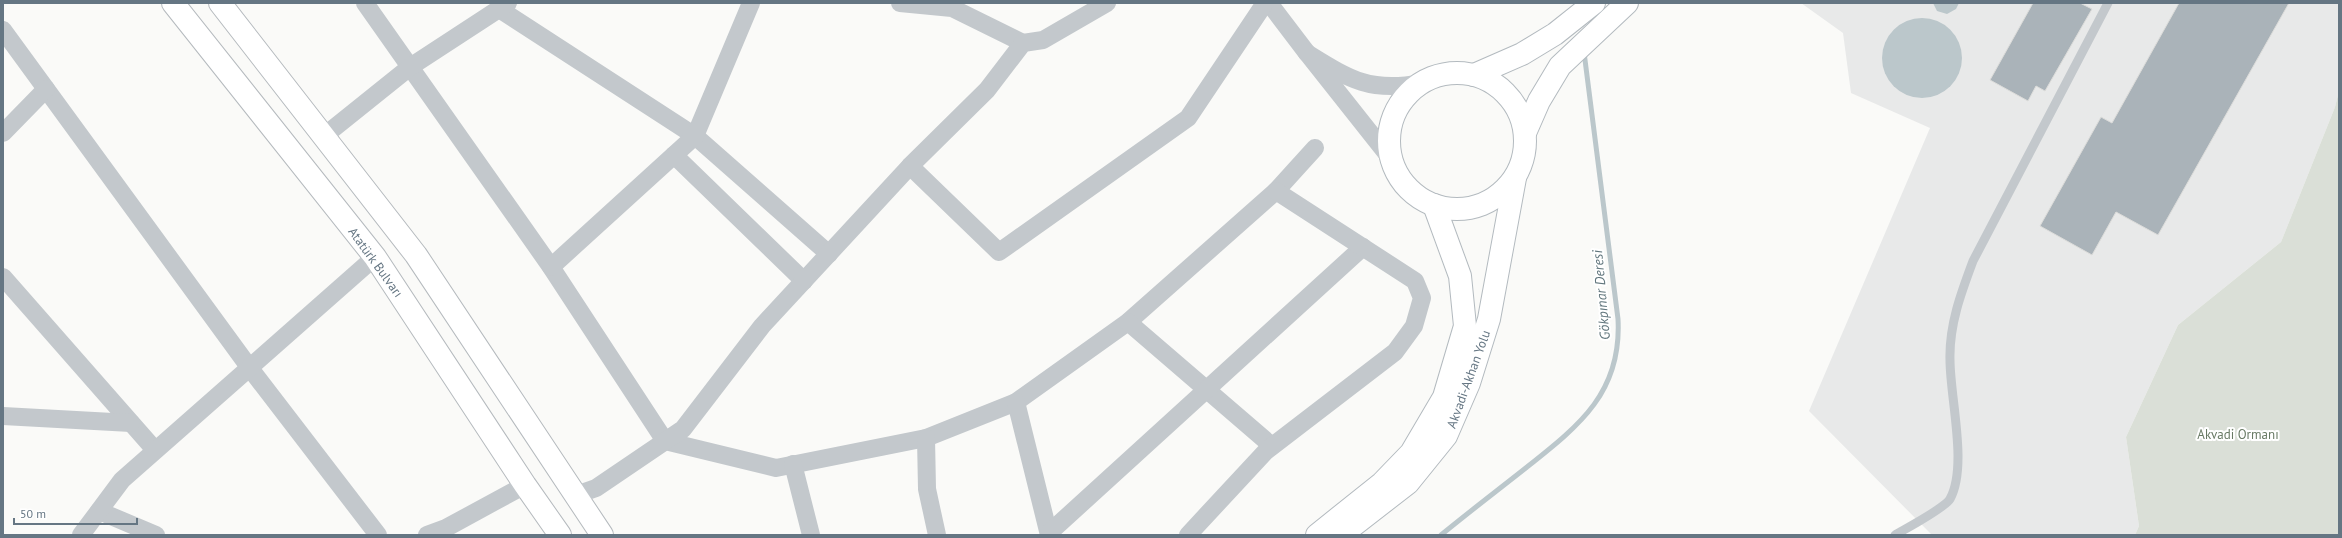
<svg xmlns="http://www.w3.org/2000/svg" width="2342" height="538" font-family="'PT Sans',sans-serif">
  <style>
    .built { fill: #e8e9e9 }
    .green { fill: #dadfd7 }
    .water { fill: #bbc7cb }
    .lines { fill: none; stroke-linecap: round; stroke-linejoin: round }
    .stream { stroke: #bbc7cb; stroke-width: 5 }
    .building { fill: #aab3b9; stroke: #dcdcda }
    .secondary-casing { stroke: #b3babf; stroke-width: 24 }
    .primary-casing { stroke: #b5babe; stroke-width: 24 }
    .service { stroke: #c3c8cc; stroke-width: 9 }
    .minor { stroke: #c3c8cc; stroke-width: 18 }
    .secondary { stroke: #fff; stroke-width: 22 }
    .primary { stroke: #fff; stroke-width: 22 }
    .labels { text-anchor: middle; stroke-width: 4; stroke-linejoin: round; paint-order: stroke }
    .street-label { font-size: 13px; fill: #657683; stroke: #fff }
    .park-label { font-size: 13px; fill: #687a64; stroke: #fff }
    .water-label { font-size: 14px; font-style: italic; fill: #60757c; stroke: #fff }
  </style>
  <rect width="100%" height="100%" fill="#fafaf8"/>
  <path class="built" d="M1801,3H2339V91L2335,107L2281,242L2178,325L2126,437L2139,526L2135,535H1932L1809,411L1930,128L1851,93L1843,33Z"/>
  <path class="green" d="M2339,91V535H2135L2139,526L2126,437L2178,325L2281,242L2335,107Z"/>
  <g class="water">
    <path d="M1933,3H1959L1956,9L1947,14L1937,11Z"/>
    <circle cx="1922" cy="58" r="40"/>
  </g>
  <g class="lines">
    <path class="stream" d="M1441,535C1469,512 1498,490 1527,467C1580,425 1622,392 1618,319L1584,52"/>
  </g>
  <g class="building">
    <path d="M2033,3H2080L2092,9L2045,91L2036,86L2028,101L1990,80Z"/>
    <path d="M2179,3H2289L2158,235L2116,212L2092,255L2040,226L2101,117L2112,123Z"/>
  </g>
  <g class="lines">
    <defs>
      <g id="secondary">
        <circle cx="1457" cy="141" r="68"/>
        <path d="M1474,75L1522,54L1555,34L1594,3"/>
        <path d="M1525,133L1539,101L1560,66L1627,3"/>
        <path d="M1317,535L1382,483L1411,453L1444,397L1465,326L1460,276L1434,205"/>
        <path d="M1341,535L1408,483L1446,436L1469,383L1489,319L1515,178"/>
      </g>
      <g id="primary">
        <path d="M173,3L375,257L525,485L560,535"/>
        <path d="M220,3L416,255L602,535"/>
      </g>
    </defs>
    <use href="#secondary" class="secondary-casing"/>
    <use href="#primary" class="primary-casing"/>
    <path class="service" d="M1895,535C1905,529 1945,508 1950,499C1968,466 1950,398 1950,360C1949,325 1961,293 1973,261L2108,3"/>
    <g class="minor">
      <path d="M365,3L551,267L665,441L776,468L926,438L1016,402L1128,322L1276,191L1315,148"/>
      <path d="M900,3L952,8L1023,43"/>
      <path d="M1269,3L1307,53"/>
      <path d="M499,9L695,136L829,254"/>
      <path d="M3,30L249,367L378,535"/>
      <path d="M3,133L46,89"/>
      <path d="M324,136L410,67L508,3"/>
      <path d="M674,155L804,281"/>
      <path d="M1391,159L1307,53C1349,79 1370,93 1421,83"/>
      <path d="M910,166L999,252L1188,118L1265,3"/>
      <path d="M551,267L695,136L751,3"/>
      <path d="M3,277L155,450"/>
      <path d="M1128,322L1272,446"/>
      <path d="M1016,402L1049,535"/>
      <path d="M3,416L131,423"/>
      <path d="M926,438L927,489L937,535"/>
      <path d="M793,464L811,535"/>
      <path d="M576,495L596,488L683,429L762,326L910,166L987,90L1023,43L1043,40L1107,3"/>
      <path d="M99,511L156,535"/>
      <path d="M1049,533L1363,247"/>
      <path d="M81,535L122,480L375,257"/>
      <path d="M427,535L446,528L525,485"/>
      <path d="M1188,535L1266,451L1395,352L1414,326L1422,298L1415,281L1276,191"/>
    </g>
    <use href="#secondary" class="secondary"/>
    <use href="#primary" class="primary"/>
  </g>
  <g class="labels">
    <g class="street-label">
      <text transform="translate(376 262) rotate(54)" y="5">Atatürk Bulvarı</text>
      <text transform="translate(1468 379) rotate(-70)" y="5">Akvadi-Akhan Yolu</text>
    </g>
    <g class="park-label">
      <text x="2238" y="439">Akvadi Ormanı</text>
    </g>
    <g class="water-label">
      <text transform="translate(1601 295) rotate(-95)" y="5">Gökpınar Deresi</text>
    </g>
  </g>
  <rect width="2342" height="538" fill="none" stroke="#657683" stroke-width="8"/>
  <path d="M14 518v6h123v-6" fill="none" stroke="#657683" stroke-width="2"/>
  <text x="20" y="518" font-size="12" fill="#657683" stroke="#ffffff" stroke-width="3" paint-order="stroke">50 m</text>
</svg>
